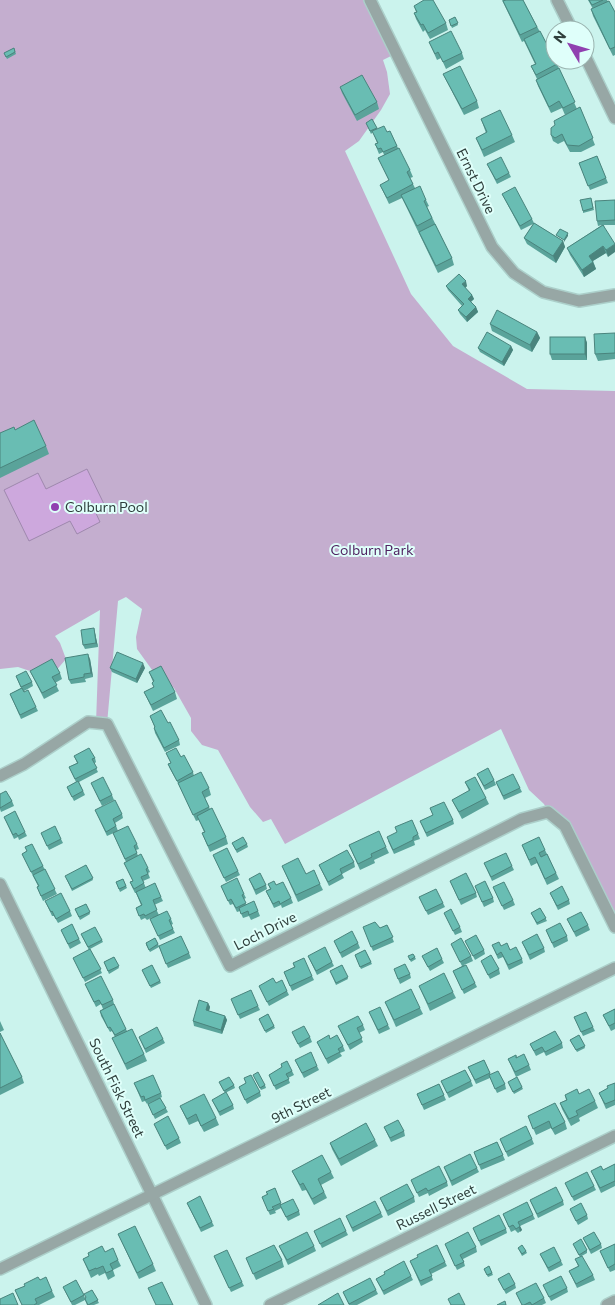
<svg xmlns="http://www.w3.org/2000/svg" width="615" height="1305" font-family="Commissioner,sans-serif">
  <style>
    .green { fill: #c4aecf }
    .water { fill: #cda8dd; stroke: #9e88ad }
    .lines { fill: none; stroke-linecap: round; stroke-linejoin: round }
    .minor-casing { stroke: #accfca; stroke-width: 14 }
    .minor { stroke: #97a7a5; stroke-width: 11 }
    .wall { fill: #5aa39a }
    .shaded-wall { fill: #4a847d }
    .building { fill: #69bdb3; stroke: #4a847d }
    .poi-dot { fill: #9040b0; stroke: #dffffa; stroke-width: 2 }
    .labels { text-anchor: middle; stroke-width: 4; stroke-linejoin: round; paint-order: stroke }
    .street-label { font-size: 14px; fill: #2f3f3c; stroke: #dffffa }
    .poi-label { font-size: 14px; fill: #2f3f3c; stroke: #dffffa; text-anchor: start }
    .park-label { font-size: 14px; fill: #502362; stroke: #dffffa }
  </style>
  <rect width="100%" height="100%" fill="#cbf3ed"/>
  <path class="green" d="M0,0H370L397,53L383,60L387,72L390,94L381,110L359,141L345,151L411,294L453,346L527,389L615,391V927L565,826L548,812L544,804L529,790L501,729L285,844L271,819L263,822L250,807L218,750L202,745L191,731V718L174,688L155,674L137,649L136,637L142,609L126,597L118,601L107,724L96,723L100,610L55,636L60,643L66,659L54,673L33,672L18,667L0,669Z"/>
  <path class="water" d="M87,469L104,504L94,509L100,522L77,534L70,521L29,541L4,490L38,473L46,489Z"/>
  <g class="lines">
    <defs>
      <g id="minor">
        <path d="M370,0L492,247L514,273L543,292L579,301L615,295"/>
        <path d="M557,0L572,30"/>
        <path d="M585,56L615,118"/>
        <path d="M0,776L24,764L88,722L107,724L230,966L522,819L548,812L565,826L615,927"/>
        <path d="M0,884L206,1305"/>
        <path d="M0,1269L615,968"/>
        <path d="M270,1305L615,1136"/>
        <path d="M607,1305L615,1301"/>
      </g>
    </defs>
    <use href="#minor" class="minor-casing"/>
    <use href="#minor" class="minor"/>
  </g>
  <g class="wall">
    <path d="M502,0H523L557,64L577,109L565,115L562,108L551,113L538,86L536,80L537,79L531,66L535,64L524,41L522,42Z"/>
    <path d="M588,0H607L615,12V55L613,56L593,16L591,9H593Z"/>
    <path d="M414,6L446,23L448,30L430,39L425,30L423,32L416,19L414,13L416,12Z"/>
    <path d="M455,17L458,25L452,28L449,20Z"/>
    <path d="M429,42L462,53L464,59L446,69L441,58L437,60Z"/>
    <path d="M14,48L16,54L7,59L4,53Z"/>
    <path d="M443,74L477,101L479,108L464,115L446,80Z"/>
    <path d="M340,87L377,102L379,109L357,121L342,93Z"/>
    <path d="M580,107L595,145L581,152H570L564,141L558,144L553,141L551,135L555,125Z"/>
    <path d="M372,119L377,129L387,132L390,131L398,148L410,170L413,177L410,178L415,188L426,200L429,206L427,207L452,258L454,265L438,273L402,198L389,204L380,185L389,181L378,158L384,155L383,152L379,154L375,144L377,143L373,132L371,134L366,123Z"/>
    <path d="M481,119L512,135L515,142L484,157L476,138L486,133Z"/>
    <path d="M597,156L608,183L590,190L579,163Z"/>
    <path d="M487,164L509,173L511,177L497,184Z"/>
    <path d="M502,194L532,219L534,223L563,241L565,247L556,263L527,244L524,238L533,224L521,230Z"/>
    <path d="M591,198L594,210L583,213V211Z"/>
    <path d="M615,200V225H604L608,257L606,253L593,261L596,269L584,277L570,255L567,248L602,225L598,226L597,221Z"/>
    <path d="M446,286H467L465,288L472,295L474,299L471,302L476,307L478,312L467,322L460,314L458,310L462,306L448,290Z"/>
    <path d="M490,324L537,332L540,338L532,352L492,331Z"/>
    <path d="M615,333V359L598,361L595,354Z"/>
    <path d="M585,337L587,343V360H552L550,354Z"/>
    <path d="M511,346L513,350L504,366L480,352L478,348Z"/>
    <path d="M15,430L46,446L49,454L0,478V433Z"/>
    <path d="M94,628L95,633L98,647L85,649L83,645Z"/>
    <path d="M90,659L93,677L85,679L86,682L71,684L69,680Z"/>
    <path d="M110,668H145L137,683L112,672Z"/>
    <path d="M30,671L60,673L62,679L55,683L59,691L44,699Z"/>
    <path d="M149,672L175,692L177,699L153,711L144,692L154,687L152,683L153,682Z"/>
    <path d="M16,676L32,682L33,686L24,691L36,707L38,711L21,719L10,694L21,688Z"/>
    <path d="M150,716L179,740L180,745L165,752L155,733L154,728H155Z"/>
    <path d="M166,753L181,757L193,772L194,776L209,788L211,795L205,798L210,809L226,837L228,844L210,852L202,833L204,832L199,820L196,821L179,785L170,769L168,764L171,763Z"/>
    <path d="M74,756L95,758L96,762L94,764L98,772L79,782L85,795L74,801L67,787L76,782L69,767L77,763Z"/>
    <path d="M477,774L494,780L496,785L485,790Z"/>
    <path d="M465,782L486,798L489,804L462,819L455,806L452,800L469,791Z"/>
    <path d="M496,782L520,788L522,792L504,800Z"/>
    <path d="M91,783L112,795L114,800L102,806Z"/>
    <path d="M0,794L12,801L14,806L1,812L0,809Z"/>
    <path d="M430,808L453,820L454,824L427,837L420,821L433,815Z"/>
    <path d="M95,810L122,814L123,818L115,823L118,831L107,836Z"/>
    <path d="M4,817L25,832L27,836L19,840L18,837L14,839Z"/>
    <path d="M41,833L61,839L63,843L49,850Z"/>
    <path d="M113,833L137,844L139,849L136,850L138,856L148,868L150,872L148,873L150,878L143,881L146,888L161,897L163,901L154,905L159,915L171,919L173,924L171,925L175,933L160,940L150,919L153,917L147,920L145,918L141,920L136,908L141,905L136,893H135L132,887L130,882L133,881L124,863L126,862Z"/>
    <path d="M418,834L420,839L414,841L415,845L394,854L388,841Z"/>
    <path d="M232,843L247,844L248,847L237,853Z"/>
    <path d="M349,845L386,847L389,853L374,860L375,863L360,870Z"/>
    <path d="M522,845L545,850L559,879L547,885L537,863L531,866Z"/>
    <path d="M25,847L43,866L57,894L43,901L37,887L38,886L22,854L27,851Z"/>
    <path d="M213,855L238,871L240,875L226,882Z"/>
    <path d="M354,862L355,867L342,874L344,878L329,886L319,865Z"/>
    <path d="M484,863L512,866L514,870L492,881Z"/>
    <path d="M86,865L93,880L72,891L66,878Z"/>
    <path d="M282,866L306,874L320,884L323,890L298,902Z"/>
    <path d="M123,879L127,888L120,892L116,882Z"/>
    <path d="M249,879L266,885L267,889L256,895Z"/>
    <path d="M450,881L476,893L477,897L461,905Z"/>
    <path d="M268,884L276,885L291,898L293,903L282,908L281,905L274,908L266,891L270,889Z"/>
    <path d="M221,886L244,894L246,898L244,899L246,905L258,911L260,916L251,920L249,916L243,918L240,911L237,912L233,904L230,905Z"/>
    <path d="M475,886L493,898L494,902L484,907Z"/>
    <path d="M493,887L513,900L515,905L504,910Z"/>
    <path d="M550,893L569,900L570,904L558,910Z"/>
    <path d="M419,897L443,903L445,907L428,915Z"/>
    <path d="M45,901L70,911L72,916L58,923L54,916H52Z"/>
    <path d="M86,904L90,914L80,920L75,909Z"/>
    <path d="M540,908L547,921L537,925L531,913Z"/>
    <path d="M444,913L460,927L462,932L455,935Z"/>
    <path d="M567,919L588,925L590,930L576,937Z"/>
    <path d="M387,925L394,942L373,951L363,927L380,928Z"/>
    <path d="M61,930L79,939L81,943L70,949Z"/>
    <path d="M546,930L567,936L568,941L554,948Z"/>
    <path d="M82,936L102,940L103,942L90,949L102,973L85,982L73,958L89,950Z"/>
    <path d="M155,938L159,946L189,953L191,958L168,968L159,947L150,952L146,945V943Z"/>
    <path d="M334,941L358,943L360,948L342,958Z"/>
    <path d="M465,941L484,950L485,954L475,960Z"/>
    <path d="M522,942L544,948L545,952L530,960Z"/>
    <path d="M451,944L471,956L473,961L464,965L475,983L477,987L464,994L453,971L462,966Z"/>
    <path d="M492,945L501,946L510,950L522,959L523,963L509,970L503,957L498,959Z"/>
    <path d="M365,950L372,964L361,969L355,955Z"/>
    <path d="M413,954L416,959L411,962L409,958Z"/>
    <path d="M308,956L332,962L334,966L317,975Z"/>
    <path d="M422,956L442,959L444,963L430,971Z"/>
    <path d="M114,957L119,968L109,974L104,962Z"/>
    <path d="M481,961L499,969L500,974L490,979Z"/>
    <path d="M293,963L312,976L314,980L292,991L284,972L294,967Z"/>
    <path d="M152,965L161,983L151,988L142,970Z"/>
    <path d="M342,965L348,979L336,985L330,971Z"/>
    <path d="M394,969L410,974L411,978L400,984Z"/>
    <path d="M276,983L287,991L289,995L269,1006L259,986Z"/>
    <path d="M85,984L113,1000L114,1004V1005L127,1031L144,1054L147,1061L127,1070L112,1038L115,1037L112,1031L110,1032L101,1016L100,1011L103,1009L101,1004L96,1007Z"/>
    <path d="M419,986L453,992L456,998L430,1011Z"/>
    <path d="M385,1002L420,1008L423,1014L396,1027Z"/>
    <path d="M208,1003L210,1007L209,1011L225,1016L227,1020L222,1034L194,1026L193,1021Z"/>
    <path d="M233,1003L258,1006L260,1010L240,1019Z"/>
    <path d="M615,1009V1029L611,1031L603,1015Z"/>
    <path d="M369,1012L388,1025L390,1029L379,1034Z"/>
    <path d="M268,1014L275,1028L266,1033L259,1019Z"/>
    <path d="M574,1017L593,1027L595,1031L583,1036Z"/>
    <path d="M0,1021L4,1030L0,1032Z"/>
    <path d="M363,1025L365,1030L359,1033L363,1042L350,1050L338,1026Z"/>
    <path d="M292,1032L310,1037L312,1042L300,1048Z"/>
    <path d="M0,1033L22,1077L24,1083L0,1095Z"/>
    <path d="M579,1035L585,1048L577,1052L570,1040Z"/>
    <path d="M139,1037L163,1039L165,1043L146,1053Z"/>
    <path d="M330,1039L343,1046L345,1051L340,1053L342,1056L328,1064L317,1042Z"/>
    <path d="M562,1043L563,1048L546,1056L544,1052L536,1056L530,1044Z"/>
    <path d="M516,1055L517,1057L529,1065L531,1070L516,1077L508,1059Z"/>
    <path d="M295,1060L317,1066L319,1070L304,1078Z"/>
    <path d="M484,1060L491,1075L505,1084L506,1089L497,1093L490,1078L476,1084L468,1067Z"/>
    <path d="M281,1064L292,1071L294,1075L288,1078L290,1083L276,1090L269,1075L282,1068Z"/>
    <path d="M254,1077L265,1085L266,1088L261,1090Z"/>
    <path d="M244,1078L260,1092L261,1096L247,1104L239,1087L246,1083Z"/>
    <path d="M441,1081H471L473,1086L449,1098Z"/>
    <path d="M134,1083L161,1093L162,1097L160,1098L168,1112L155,1119L148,1104L158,1099L147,1104L145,1101L142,1102Z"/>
    <path d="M615,1083V1105L606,1109L599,1093L608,1088Z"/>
    <path d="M220,1084L234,1085L235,1088L225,1093Z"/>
    <path d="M439,1084L446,1100L424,1110L417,1094Z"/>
    <path d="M509,1084L522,1087L523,1089L514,1094Z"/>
    <path d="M579,1094L595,1101L598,1108L579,1118L580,1121L571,1126L562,1109L560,1103L566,1100L565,1095Z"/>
    <path d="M212,1100L233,1105L234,1109L220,1116Z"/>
    <path d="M180,1106L216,1118L219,1125L204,1132L198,1121L189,1125Z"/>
    <path d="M528,1116L565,1122L567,1129L555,1135L551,1128L536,1135Z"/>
    <path d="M154,1124L179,1138L181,1143L167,1150Z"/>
    <path d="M384,1127L404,1131L405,1136L391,1142Z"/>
    <path d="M500,1139H532L534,1144L508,1157Z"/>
    <path d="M375,1140L378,1146L341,1166L332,1149L330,1143Z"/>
    <path d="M497,1142L505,1160L481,1170L474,1152Z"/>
    <path d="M615,1164V1186L601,1193L591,1171L603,1170Z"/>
    <path d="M444,1167L477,1168L479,1172L452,1186Z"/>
    <path d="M292,1171L331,1172L334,1178L321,1185L327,1198L314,1205L306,1190L302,1191Z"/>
    <path d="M411,1180L447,1182L448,1186L429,1196L428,1193L419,1197Z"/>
    <path d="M565,1183L594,1186L596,1190L574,1201Z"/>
    <path d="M275,1188L281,1204L299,1211L300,1215L288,1221L281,1208L275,1211L276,1213L270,1215L262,1197L267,1195L266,1192Z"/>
    <path d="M414,1197L415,1202L388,1216L380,1198Z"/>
    <path d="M530,1200L563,1201L564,1205L538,1218Z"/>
    <path d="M187,1203L212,1222L214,1226L201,1232Z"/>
    <path d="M570,1209L587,1215L588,1219L578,1225Z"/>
    <path d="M381,1213L383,1217L353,1232L346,1216Z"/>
    <path d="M503,1214L533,1215L535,1219L520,1226L522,1230L518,1233L515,1230L511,1232Z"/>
    <path d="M473,1228L506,1229L507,1233L481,1246Z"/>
    <path d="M314,1231H346L348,1235L322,1248Z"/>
    <path d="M118,1234L153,1264L156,1271L139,1279Z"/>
    <path d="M583,1238L601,1244L602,1248L591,1254Z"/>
    <path d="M445,1244L476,1247L477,1252L463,1259L465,1266L457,1270Z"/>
    <path d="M615,1244V1270L610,1272L600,1251Z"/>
    <path d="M279,1246H314L316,1251L288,1265Z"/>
    <path d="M574,1246L587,1250V1253L580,1257Z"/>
    <path d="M518,1248L526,1251L527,1253L522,1256Z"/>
    <path d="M105,1252L118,1260L121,1266L113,1270L115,1276L108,1280L105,1273L99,1276L98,1274L91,1278L83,1259L89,1256Z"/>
    <path d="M540,1254L561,1261L563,1265L549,1272Z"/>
    <path d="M214,1256L242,1282L244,1286L231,1292Z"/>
    <path d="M418,1257L445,1262L447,1266L431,1274L433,1280L421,1286L410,1261Z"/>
    <path d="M246,1258L282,1260L284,1267L256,1280Z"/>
    <path d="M575,1259L593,1275L595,1280L577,1288L569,1271L578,1266Z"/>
    <path d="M489,1266L493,1275L488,1277L484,1269Z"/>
    <path d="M384,1272L411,1276L413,1280L384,1295L376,1279L385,1274Z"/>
    <path d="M498,1279L515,1284L516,1288L506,1294Z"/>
    <path d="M40,1280L52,1291L55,1297L39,1305H22L15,1290Z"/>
    <path d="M543,1285L567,1288L568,1292L551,1301Z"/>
    <path d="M63,1287L84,1295L85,1298L92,1290L99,1303L94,1305H87L85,1300L75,1305H72Z"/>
    <path d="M376,1290L378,1294L357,1305H349L343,1292Z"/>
    <path d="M516,1293L544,1298L546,1303L542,1305H522Z"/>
  </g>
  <g class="shaded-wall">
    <path d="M568,233V236L564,242V240Z"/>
    <path d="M563,241L565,247L556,263L553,256Z"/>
    <path d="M615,244V252L608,257L606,250Z"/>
    <path d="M603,246L606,253L591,262L589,256Z"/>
    <path d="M593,262L596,269L584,277L582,270Z"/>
    <path d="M466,281L467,286L464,289L462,284Z"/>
    <path d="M472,295L474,299L469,303L468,299Z"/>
    <path d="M476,307L478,312L467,322L466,317Z"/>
    <path d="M537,332L540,338L532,352L530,345Z"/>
    <path d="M585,337L587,343V360L585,354Z"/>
    <path d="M511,346L513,350L504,366L502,362Z"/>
    <path d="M94,628L95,633L98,647L96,643Z"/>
    <path d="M88,654L90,659L93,677L91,673Z"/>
    <path d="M143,663L145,668L137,683L136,679Z"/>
    <path d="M208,1003L210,1007L208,1014L206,1010Z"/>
    <path d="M225,1016L227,1020L222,1034L221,1030Z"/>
    <path d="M520,1226L522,1230L520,1232L519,1227Z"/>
  </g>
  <g class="building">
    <path d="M424,0H433L446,23L428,33L423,24L421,25L414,13L417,12L414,6Z"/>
    <path d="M506,0H523L537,27L520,35L503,1Z"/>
    <path d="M589,0H603L592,5Z"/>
    <path d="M609,1L615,12V47L610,49L591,9Z"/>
    <path d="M455,17L458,23L451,26L449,20Z"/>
    <path d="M451,31L462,53L443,62L438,52L435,54L429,42Z"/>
    <path d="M540,31L557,64L536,75L531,66L536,64L524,39Z"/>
    <path d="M14,48L15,52L6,57L4,53Z"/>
    <path d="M460,66L477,101L462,109L443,74Z"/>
    <path d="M559,68L575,102L563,108L559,101L549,107L536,80Z"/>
    <path d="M362,75L377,102L355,115L340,87Z"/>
    <path d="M580,107L593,138L579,146L567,145L562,134L555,138L551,135V128L555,125L554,121Z"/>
    <path d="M500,110L512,135L482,150L476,138L487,132L481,119Z"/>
    <path d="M372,119L377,128L370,131L366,123Z"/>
    <path d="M384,126L387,132L390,131L397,146L383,152L381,148L378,149L375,144L378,143L372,131Z"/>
    <path d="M399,148L410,170L407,172L413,184L387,198L380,185L389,180L378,158Z"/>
    <path d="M597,156L606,178L588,186L579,163Z"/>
    <path d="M501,157L509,173L496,180L487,164Z"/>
    <path d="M420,186L426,200L424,201L432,218L417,226L401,195Z"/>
    <path d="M515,187L532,219L520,226L502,194Z"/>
    <path d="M591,198L593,208L583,211L580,200Z"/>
    <path d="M615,200V220L597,221L595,201Z"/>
    <path d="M534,223L563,241L553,256L524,238Z"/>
    <path d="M435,224L452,258L436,266L419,232Z"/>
    <path d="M603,225L615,244L606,250L603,246L589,256L593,262L582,270L567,248Z"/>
    <path d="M560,229L568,233L564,240L556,235Z"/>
    <path d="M459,274L466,281L462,284L472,295L468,299L476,307L466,317L458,310L464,304L446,286Z"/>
    <path d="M497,310L537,332L530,345L490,324Z"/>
    <path d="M487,332L511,346L502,362L478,348Z"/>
    <path d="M615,333V353L595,354L594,334Z"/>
    <rect x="550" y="337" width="35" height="17"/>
    <path d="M34,420L46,446L0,468V433L14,427L15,430Z"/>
    <path d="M94,628L96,643L83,645L81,630Z"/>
    <path d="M117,652L143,663L136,679L110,668Z"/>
    <path d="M88,654L91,673L84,674V677L69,680L65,658Z"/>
    <path d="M52,659L60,673L52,677L57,685L42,693L30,671Z"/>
    <path d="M161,666L175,692L151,705L144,692L154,687L152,683L154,681L149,672Z"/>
    <path d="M26,671L32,682L21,687L16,676Z"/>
    <path d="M22,688L24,692L28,690L36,707L20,715L10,694Z"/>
    <path d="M161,710L168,723L170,722L179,740L164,748L154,728L155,727L150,716Z"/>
    <path d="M89,748L95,758L92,759L97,768L75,779L69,767L78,763L74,756Z"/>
    <path d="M176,748L181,757L184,755L193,772L177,781L168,764L171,763L166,753Z"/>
    <path d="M488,768L494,780L484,786L477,774Z"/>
    <path d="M201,772L209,788L202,792L209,807L193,815L178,783Z"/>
    <path d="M513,774L520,788L503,796L496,782Z"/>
    <path d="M103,777L112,795L100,801L91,783Z"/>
    <path d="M475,777L486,798L459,812L452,800L470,790L465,782Z"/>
    <path d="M78,781L83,791L72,797L67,787Z"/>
    <path d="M6,791L12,801L0,808V794Z"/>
    <path d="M115,800L122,814L113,819L116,826L106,832L95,810Z"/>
    <path d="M444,802L453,820L426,833L420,821L433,815L430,808Z"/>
    <path d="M212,808L226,837L208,846L202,833L205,832L197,816Z"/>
    <path d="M15,811L25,832L18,836L16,833L13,835L4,817Z"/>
    <path d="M412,820L418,834L413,837V840L393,850L387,837L397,832L395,827Z"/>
    <path d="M55,826L61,839L47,846L41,833Z"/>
    <path d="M128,826L137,844L134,846L137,853L125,859L113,833Z"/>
    <path d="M379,831L386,847L371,854L372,857L358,864L349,845Z"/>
    <path d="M243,837L247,844L236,850L232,843Z"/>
    <path d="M539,837L545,850L539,853L541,857L547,854L556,873L545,879L535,857L529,860L522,845Z"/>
    <path d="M32,844L43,866L31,872L22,854L27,851L25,847Z"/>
    <path d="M227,848L238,871L224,878L213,855Z"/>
    <path d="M347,850L354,862L340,869L342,874L328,882L319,865Z"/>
    <path d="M506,853L512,866L491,877L484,863Z"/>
    <path d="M141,854L148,868L146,869L148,874L141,877L144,883L134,889L130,882L133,881L124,863Z"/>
    <path d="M298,858L306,874L314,870L320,884L296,895L282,866Z"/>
    <path d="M86,865L93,878L72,889L65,876Z"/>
    <path d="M45,869L55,889L41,896L37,887L39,886L33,875Z"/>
    <path d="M260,873L266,885L255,890L249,879Z"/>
    <path d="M466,873L476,893L459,900L450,881Z"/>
    <path d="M237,878L244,894L242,895L246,903L236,908L231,899L228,901L221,886Z"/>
    <path d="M123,879L126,886L119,889L116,882Z"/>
    <path d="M274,881L276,885L283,882L291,898L280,904L279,901L273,904L266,891L271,889L268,884Z"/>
    <path d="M485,881L493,898L482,902L475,886Z"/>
    <path d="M504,882L513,900L502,906L493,887Z"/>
    <path d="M155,883L161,897L153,900L157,910L145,916L144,914L139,916L136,908L142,905L136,892Z"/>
    <path d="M562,886L569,900L557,906L550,893Z"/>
    <path d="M436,889L443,903L426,911L419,897Z"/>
    <path d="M61,893L70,911L56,919L52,911L51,912L45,901Z"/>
    <path d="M254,901L258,911L249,915L248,911L241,914L239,908Z"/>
    <path d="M86,904L90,912L79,917L75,909Z"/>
    <path d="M540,908L546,918L537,923L531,913Z"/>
    <path d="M451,909L460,927L453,931L444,913Z"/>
    <path d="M167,911L171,919L169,920L173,929L158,936L150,919Z"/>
    <path d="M581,912L588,925L574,932L567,919Z"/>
    <path d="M375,922L380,928L387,925L393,937L371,947L363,927Z"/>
    <path d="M560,923L567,936L552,943L546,930Z"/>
    <path d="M72,924L79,939L68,944L61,930Z"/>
    <path d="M95,927L102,940L88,947L81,934Z"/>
    <path d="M352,931L358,943L340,953L334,941Z"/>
    <path d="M537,934L544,948L529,955L522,942Z"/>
    <path d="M476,935L484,950L473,956L465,941Z"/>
    <path d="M181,936L189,953L166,964L159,946Z"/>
    <path d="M155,938L158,944L149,950L146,943Z"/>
    <path d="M461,938L471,956L460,962L451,944Z"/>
    <path d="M499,942L501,946L507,943L510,950L516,947L522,959L508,965L501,952L497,955L492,945Z"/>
    <path d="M325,947L332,962L316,971L308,956Z"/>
    <path d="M437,948L442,959L428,967L422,956Z"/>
    <path d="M90,949L101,969L83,978L73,958Z"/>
    <path d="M365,950L371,962L360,967L355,955Z"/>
    <path d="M413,954L415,957L410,960L408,956Z"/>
    <path d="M491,955L499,969L488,975L481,961Z"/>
    <path d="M114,957L119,966L108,971L104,962Z"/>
    <path d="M304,958L312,976L290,986L284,972L295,967L293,963Z"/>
    <path d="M405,964L410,974L398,979L394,969Z"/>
    <path d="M152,965L160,981L150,986L142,970Z"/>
    <path d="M342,965L348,977L336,983L330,971Z"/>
    <path d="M466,965L475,983L462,990L453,971Z"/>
    <path d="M444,973L453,992L428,1004L419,986Z"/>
    <path d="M101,976L113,1000L102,1005L99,1000L94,1002L85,984Z"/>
    <path d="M273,978L276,983L282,980L287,991L267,1002L259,986Z"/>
    <path d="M411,989L420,1008L394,1020L385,1002Z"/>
    <path d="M251,990L258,1006L238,1015L231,999Z"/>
    <path d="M199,1000L208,1003L206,1010L225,1016L221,1030L193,1021Z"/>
    <path d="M114,1004L126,1029L115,1035L110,1027L108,1028L100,1011Z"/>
    <path d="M380,1007L388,1025L378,1030L369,1012Z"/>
    <path d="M615,1009V1023L609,1026L603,1015Z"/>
    <path d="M586,1012L593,1027L581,1032L574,1017Z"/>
    <path d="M268,1014L274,1026L265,1031L259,1019Z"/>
    <path d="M358,1016L363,1025L357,1028L362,1038L348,1045L338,1026Z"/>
    <path d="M304,1026L310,1037L298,1044L292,1032Z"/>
    <path d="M157,1027L163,1039L145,1049L139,1037Z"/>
    <path d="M132,1029L144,1054L125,1064L112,1038Z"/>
    <path d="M555,1031L562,1043L545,1052L542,1047L534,1051L530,1044Z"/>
    <path d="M0,1033L22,1077L0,1088Z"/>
    <path d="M329,1035L330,1039L337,1035L343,1046L338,1049L340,1052L326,1059L317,1042Z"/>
    <path d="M579,1035L585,1046L576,1050L570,1040Z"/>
    <path d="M311,1052L317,1066L302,1073L295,1060Z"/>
    <path d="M524,1054L529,1065L515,1072L508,1059L516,1055V1058Z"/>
    <path d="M484,1060L490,1073L475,1080L468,1067Z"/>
    <path d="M287,1061L292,1071L286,1074L289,1079L274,1086L269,1075L282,1067L281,1064Z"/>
    <path d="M465,1070L471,1081L447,1093L441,1081Z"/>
    <path d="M498,1071L505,1084L495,1089L489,1075Z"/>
    <path d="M258,1072L265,1085L260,1088L253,1075Z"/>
    <path d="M153,1075L161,1093L145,1100L144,1096L141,1097L134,1083Z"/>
    <path d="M251,1075L260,1092L245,1100L239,1087L246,1083L244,1078Z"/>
    <path d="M229,1077L234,1085L224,1091L219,1082Z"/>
    <path d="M517,1077L522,1087L513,1092L508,1082Z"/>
    <path d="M615,1083V1100L605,1104L599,1093L608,1088L607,1086Z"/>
    <path d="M439,1084L444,1095L422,1105L417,1094Z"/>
    <path d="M577,1089L579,1094L589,1089L595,1101L576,1111L578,1115L569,1119L560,1103L567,1100L565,1095Z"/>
    <path d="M226,1092L233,1105L219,1112L212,1100Z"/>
    <path d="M204,1094L216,1118L201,1126L196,1114L187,1119L180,1106Z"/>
    <path d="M160,1098L166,1108L153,1115L148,1104Z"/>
    <path d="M555,1103L565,1122L552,1129L549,1121L533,1129L528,1116Z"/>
    <path d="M168,1116L179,1138L165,1146L154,1124Z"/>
    <path d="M398,1120L404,1131L390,1138L384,1127Z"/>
    <path d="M366,1123L375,1140L339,1159L330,1143Z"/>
    <path d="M526,1126L532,1139L506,1152L500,1139Z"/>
    <path d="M497,1142L503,1155L479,1165L474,1152Z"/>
    <path d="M470,1154L477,1168L451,1181L444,1167Z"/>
    <path d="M322,1155L331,1172L318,1179L324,1192L312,1199L303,1183L300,1185L292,1171Z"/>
    <path d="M615,1164V1181L600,1188L591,1171L601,1166L603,1170Z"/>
    <path d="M439,1166L447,1182L428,1191L426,1188L417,1193L411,1180Z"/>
    <path d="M587,1172L594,1186L572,1197L565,1183Z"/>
    <path d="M407,1184L414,1197L387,1211L380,1198Z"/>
    <path d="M556,1187L563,1201L537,1214L530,1200Z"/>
    <path d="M275,1188L281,1203L272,1207L274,1209L268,1211L262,1197L268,1194L266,1192Z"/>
    <path d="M200,1196L212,1222L200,1228L187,1203Z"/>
    <path d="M293,1199L299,1211L286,1217L280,1205Z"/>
    <path d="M375,1201L381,1213L352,1228L346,1216Z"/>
    <path d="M527,1202L533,1215L518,1222L520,1226L519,1227L516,1229L513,1225L509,1227L503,1214Z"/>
    <path d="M581,1203L587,1215L576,1221L570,1209Z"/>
    <path d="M499,1215L506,1229L479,1241L473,1228Z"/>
    <path d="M340,1218L346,1231L320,1244L314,1231Z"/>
    <path d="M135,1226L153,1264L137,1273L118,1234Z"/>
    <path d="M307,1232L314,1246L287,1260L279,1246Z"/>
    <path d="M468,1232L476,1247L460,1255L464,1262L455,1266L445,1244Z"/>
    <path d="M594,1232L601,1244L590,1250L583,1238Z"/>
    <path d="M581,1239L587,1250L579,1255L573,1244Z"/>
    <path d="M615,1244V1264L608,1268L600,1251Z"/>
    <path d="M274,1245L282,1260L253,1274L246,1258Z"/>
    <path d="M437,1245L445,1262L429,1270L432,1276L420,1281L410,1261L418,1257L417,1255Z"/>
    <path d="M522,1245L526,1251L522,1254L518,1248Z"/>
    <path d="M102,1246L105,1252L113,1248L118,1260L110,1264L113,1270L106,1273L103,1266L96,1269V1268L89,1271L83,1259L89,1256L88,1253Z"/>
    <path d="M554,1247L561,1261L548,1268L540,1254Z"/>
    <path d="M227,1250L242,1282L229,1288L214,1256Z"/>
    <path d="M582,1256L593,1275L576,1284L569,1271L579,1266L575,1259Z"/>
    <path d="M404,1261L411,1276L383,1291L376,1279L385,1274L384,1272Z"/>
    <path d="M489,1266L492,1273L487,1275L484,1269Z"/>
    <path d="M509,1273L515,1284L504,1290L498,1279Z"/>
    <path d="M561,1276L567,1288L549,1297L543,1285Z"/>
    <path d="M38,1277L40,1280L46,1277L52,1291L35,1299L37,1303L34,1305H22L15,1290L25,1286L24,1284Z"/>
    <path d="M370,1278L376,1290L349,1304L343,1292Z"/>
    <path d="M76,1280L84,1295L71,1302L63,1287Z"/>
    <path d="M162,1282L173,1305H156L148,1288Z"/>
    <path d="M536,1283L544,1298L532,1305L530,1302L524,1305H522L516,1293Z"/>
    <path d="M92,1290L98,1300L88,1305L85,1299L86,1297L84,1294Z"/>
    <path d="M13,1293L18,1305H0V1299Z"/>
    <path d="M338,1293L344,1305H318Z"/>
    <path d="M459,1293L465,1305H451L448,1299Z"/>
    <path d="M505,1301L506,1305H497Z"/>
  </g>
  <circle class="poi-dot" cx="55" cy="507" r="5"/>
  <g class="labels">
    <g class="street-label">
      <text transform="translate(476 181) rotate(64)" y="5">Ernst Drive</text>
      <text transform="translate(265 931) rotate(-27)" y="5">Loch Drive</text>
      <text transform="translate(117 1088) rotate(64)" y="5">South Fisk Street</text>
      <text transform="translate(301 1105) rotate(-26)" y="5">9th Street</text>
      <text transform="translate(436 1207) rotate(-26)" y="5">Russell Street</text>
    </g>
    <g class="poi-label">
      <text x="65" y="512">Colburn Pool</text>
    </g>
    <g class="park-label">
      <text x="372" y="555">Colburn Park</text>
    </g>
  </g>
  <g transform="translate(570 45) rotate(308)"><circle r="24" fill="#dffffa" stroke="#99b2ae"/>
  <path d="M0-4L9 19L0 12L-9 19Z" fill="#9040b0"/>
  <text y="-8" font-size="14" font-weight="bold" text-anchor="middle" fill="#2f3f3c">N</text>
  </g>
</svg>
